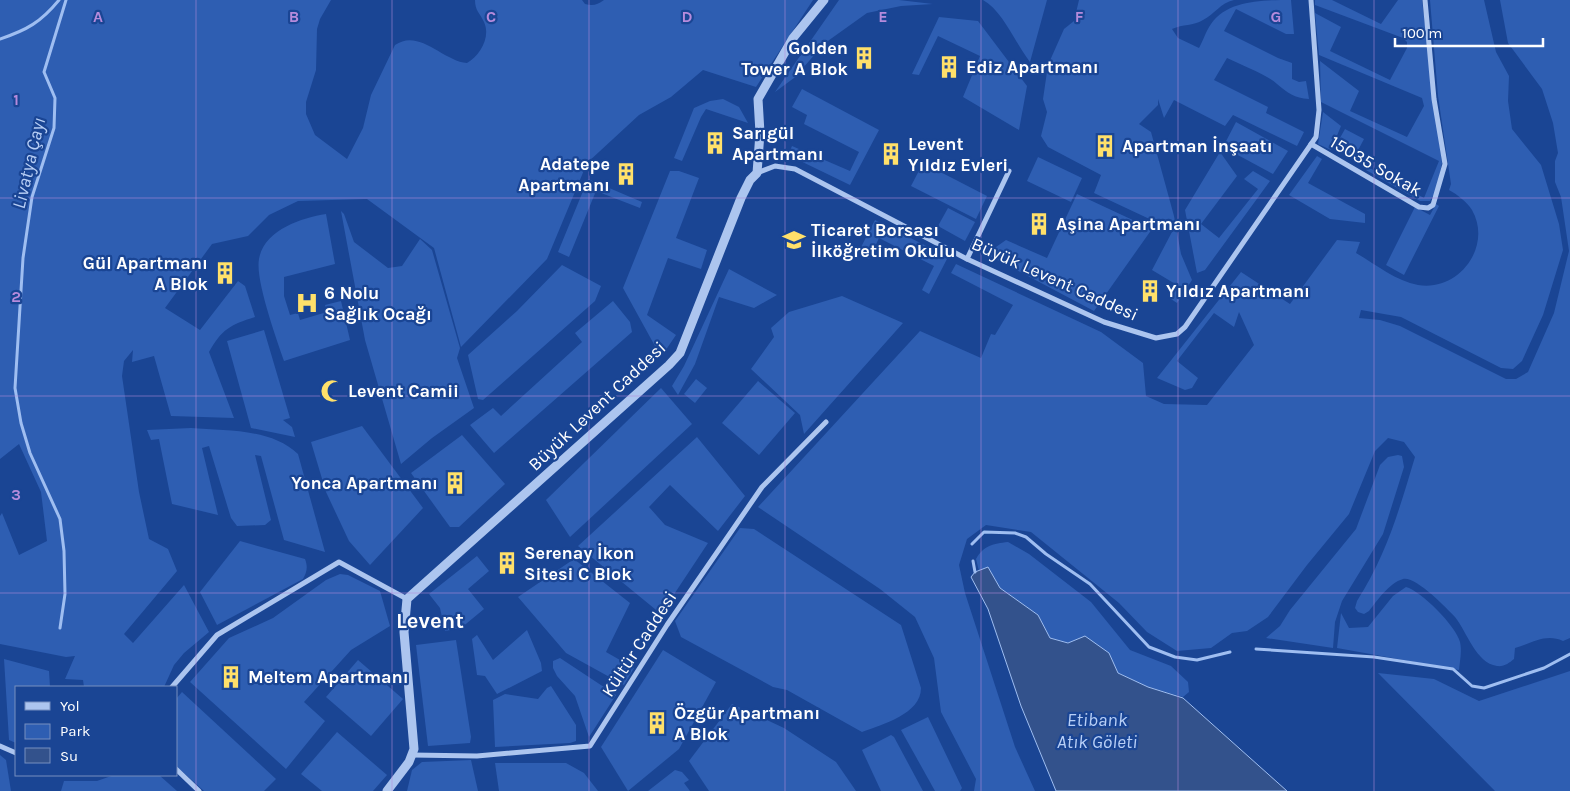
<svg xmlns="http://www.w3.org/2000/svg" width="1570" height="791" font-family="Karla,sans-serif">
  <style>
    .green { fill: #2e5eb2 }
    .water { fill: #33528c; stroke: #9fbef1 }
    .lines { fill: none; stroke-linecap: round; stroke-linejoin: round }
    .stream { stroke: #9fbef1; stroke-width: 3 }
    .minor { stroke: #acc5ef; stroke-width: 5 }
    .tertiary { stroke: #acc5ef; stroke-width: 9 }
    .grid { fill: none; stroke: #b68bdc; stroke-width: 1; stroke-opacity: 0.55 }
    .labels { text-anchor: middle; stroke-width: 4.5; stroke-linejoin: round; paint-order: stroke }
    .poi-label { font-size: 18px; font-weight: bold; fill: #fff; stroke: #1a4594; text-anchor: start }
    .street-label { font-size: 18px; fill: #fff; stroke: #1a4594 }
    .water-label { font-size: 19px; font-style: italic; fill: #b8cff6; stroke: #1a4594 }
    .district-label { font-size: 22px; font-weight: bold; fill: #fff; stroke: #1a4594 }
    .grid-label { font-size: 16px; text-anchor: middle; font-weight: bold; fill: #b68bdc; stroke: #1a4594; stroke-width: 4.5; stroke-linejoin: round; paint-order: stroke }
  </style>
  <rect width="100%" height="100%" fill="#1a4594"/>
  <g class="green">
    <path d="M0,0H331L320,19L317,29L316,70L306,102V114L315,135L347,159L363,128L371,95L395,45C419,28 443,61 467,63C480,56 491,37 484,22C480,13 475,11 475,0H582L585,4C593,6 597,5 604,0H813L756,87L703,70L671,97L639,115L587,163L547,259L461,347L434,248L367,199L298,201L269,215L248,236L212,244L165,308L200,330L238,281L245,286L255,317C230,325 222,329 209,352L234,418L171,416L154,356L132,362L133,350L124,361L122,376L139,492L149,539L168,549L177,571L124,634L133,643L184,585L209,632L184,653L174,665L164,687H84L83,680L65,679L75,656L66,657L0,644V516L2,513L19,555L47,541L41,492L19,444L0,459Z"/>
    <path d="M839,0H899L933,4L901,6L867,13L825,43L794,78L775,92Z"/>
    <path d="M983,0H1047L1030,62C1015,43 1003,11 983,0Z"/>
    <path d="M1079,0H1234C1220,3 1215,14 1203,20C1193,26 1183,24 1172,29L1178,38L1199,48C1203,41 1206,31 1211,24C1227,0 1264,0 1291,0L1294,34H1286L1236,9L1224,31L1278,58L1292,63V79L1299,82L1306,81L1309,99C1294,98 1288,93 1277,84C1266,74 1241,65 1227,58L1214,80L1268,107L1266,113L1304,132L1297,146L1233,115L1225,126L1174,100L1164,118L1158,99V105L1139,124L1151,132L1174,216L1181,254L1192,280L1177,303L1171,299L1177,285L1152,270L1173,230L1094,193L1101,175L1048,147L1041,136L1047,112L1043,99L1048,65L1064,29L1074,21Z"/>
    <path d="M1315,0H1332L1381,24L1398,0H1422L1442,163L1436,191L1430,201H1420L1366,170L1368,167L1424,198L1439,161L1321,102L1320,61L1359,91L1350,111L1407,137L1424,106L1422,98L1319,55L1315,13L1341,27L1330,51L1390,80L1407,48V42L1403,38L1315,5Z"/>
    <path d="M1430,0H1484L1496,52L1509,76L1508,101L1512,129L1541,165L1559,224L1563,250L1543,315L1522,361L1513,369L1501,368L1401,317L1361,310L1359,318L1380,320L1400,326L1506,379H1516L1528,372L1554,313L1569,251L1561,197L1555,182V161L1558,153L1553,123L1542,89L1508,43L1500,0H1570V638L1563,641C1546,633 1532,643 1515,648L1514,659C1509,663 1504,667 1497,666C1476,663 1467,632 1455,617C1446,608 1416,576 1403,579C1389,583 1377,601 1369,611L1364,614L1358,612L1355,608L1357,601C1387,554 1399,510 1415,457L1404,442L1388,438L1375,451L1349,514L1307,565L1268,617L1247,631L1232,633L1211,648L1177,651L1147,632L1119,603L1031,532L986,525L967,539L959,565L965,593L1015,747L1035,791H974L976,779L941,712L934,658L915,617L880,589L758,507L920,331L981,358L991,334L995,335L1013,305L951,273L956,264L1101,332L1143,363L1146,396L1164,404L1207,405L1254,345L1239,312L1234,327L1214,313L1177,361L1198,378L1192,388L1185,390L1157,378L1241,272L1290,304L1337,240L1360,242L1356,253C1375,264 1396,281 1418,285C1458,292 1493,247 1472,210C1467,202 1458,195 1449,190L1451,184L1438,96Z"/>
    <path d="M939,17L978,21L1027,86L1019,130L963,97L980,56L938,36L919,75L912,74Z"/>
    <path d="M802,89L879,130L850,185L788,155L792,146L850,171L859,152L804,124L807,115L792,107Z"/>
    <path d="M723,99L739,107L748,123L706,109L701,117L682,161L674,158L694,108L710,101Z"/>
    <path d="M1323,112L1341,126L1331,150L1318,144Z"/>
    <path d="M1236,122L1288,151L1273,174L1223,147Z"/>
    <path d="M1345,129L1364,139L1355,156L1336,145Z"/>
    <path d="M1220,152L1237,176L1201,224L1219,238L1258,189L1244,179L1253,171L1270,181L1205,270L1197,273L1185,210Z"/>
    <path d="M1317,156L1322,159L1308,183L1365,214V223L1330,219L1289,195Z"/>
    <path d="M1038,157L1082,178L1071,202L1027,181Z"/>
    <path d="M923,163L987,196L976,219L911,186Z"/>
    <path d="M670,171H679L699,178L676,238L707,250L701,269L668,258L647,315L676,335L661,357L623,288Z"/>
    <path d="M588,179L642,202L640,208L596,191L569,257L558,252Z"/>
    <path d="M1077,194L1152,229L1094,311L986,254L1006,240L1047,258Z"/>
    <path d="M1436,204L1439,206L1404,275L1386,265L1415,207L1430,215Z"/>
    <path d="M948,208L975,222L965,241L938,226Z"/>
    <path d="M341,211L344,214L354,242L388,268L402,266L420,239L432,250L460,348L457,358L474,408L432,438L401,464L365,340Z"/>
    <path d="M326,214L335,264L284,277V296L290,315L298,313L300,320L327,312L325,305L341,301L350,340L284,361C277,340 255,280 259,259C264,230 301,218 326,214Z"/>
    <path d="M875,220L948,257L929,294L922,290L934,266L879,238L869,259L858,253Z"/>
    <path d="M562,265L601,286L595,301L483,400L478,399L468,355L517,311Z"/>
    <path d="M729,269L777,295L754,308L719,297L695,364L678,395L672,386L684,366Z"/>
    <path d="M842,296L903,323L804,434L800,415L751,369L774,337L771,328L789,312Z"/>
    <path d="M613,301L630,322L632,332L494,453L470,425L493,408L501,416L582,342L575,333Z"/>
    <path d="M264,330L290,418L283,420L292,427L295,437L251,428L227,341Z"/>
    <path d="M696,379L707,388L695,403L684,394Z"/>
    <path d="M758,381L795,413L759,455L722,423Z"/>
    <path d="M661,388L692,424L570,537L546,500Z"/>
    <path d="M362,426L423,508L370,565L349,541L326,492L311,442Z"/>
    <path d="M191,428C226,431 271,428 298,454L325,552L284,540L261,456L255,455L271,520L265,525L237,526L231,518L209,446L202,448L218,515L172,504L159,439L151,440L147,430Z"/>
    <path d="M462,435L505,484L459,527H450L411,473Z"/>
    <path d="M697,437L745,496L718,531L670,485L649,507L665,525L708,543L661,614L578,546Z"/>
    <path d="M1398,455L1402,456L1404,467L1383,534L1342,601L1335,622L1333,648L1266,638L1280,626L1290,610L1356,529L1380,465L1388,457Z"/>
    <path d="M740,528L754,529L901,625L921,688C921,714 883,724 862,732L787,690L773,687L681,637L675,621Z"/>
    <path d="M240,541L305,559C308,567 307,572 303,579L217,625L200,592Z"/>
    <path d="M1008,542L1029,554L1091,602L1130,650L1171,666L1188,682L1189,692L1183,697L1148,687L1118,673L1109,653L1050,638L1038,615L1000,588L988,567L979,571L976,559C984,545 993,544 1008,542Z"/>
    <path d="M477,556L489,571L468,589L484,609L461,628L445,631L440,608L429,594Z"/>
    <path d="M574,559L630,603L606,652L634,668L624,685L566,653L518,597Z"/>
    <path d="M340,574L348,575L380,591L390,626L351,650L304,702L325,721L286,769L190,682L229,638L273,618L326,580Z"/>
    <path d="M1406,587C1421,591 1456,626 1460,642C1462,650 1460,661 1459,670L1337,648L1341,613L1349,628L1368,627L1393,596Z"/>
    <path d="M527,630L541,663L542,671L497,694L485,676L477,675L472,639L477,635L493,660Z"/>
    <path d="M456,640L471,737L470,743L428,746L416,645Z"/>
    <path d="M663,650L716,682L679,749L628,791L601,747Z"/>
    <path d="M560,658L616,695L589,737L575,696L557,676L553,668V661Z"/>
    <path d="M4,659L49,671L50,687H16V743L9,740Z"/>
    <path d="M358,660L403,699L371,736L326,697Z"/>
    <path d="M1570,671V791H1495L1378,673L1434,679L1479,701Z"/>
    <path d="M551,686L576,725V741L570,743L495,747L493,700L505,694L538,699L547,688Z"/>
    <path d="M182,692L276,779L264,791H204L176,766V699Z"/>
    <path d="M732,704L784,728L836,762L856,791H709L689,761Z"/>
    <path d="M928,717L962,788L960,791H935L901,730Z"/>
    <path d="M337,732L387,775L373,791H322L301,774Z"/>
    <path d="M891,735L894,737L923,791H881L862,750Z"/>
    <path d="M0,755L6,760L11,791H0Z"/>
    <path d="M471,760L478,791H407L412,770L422,762Z"/>
    <path d="M495,763H566L584,773L598,791H499Z"/>
    <path d="M675,770L682,772L689,780L684,783L690,791H648Z"/>
    <path d="M114,775H159L177,791H61L64,781H97Z"/>
  </g>
  <path class="water" d="M988,567L1000,588L1038,615L1050,638L1068,643L1085,636L1109,653L1118,673L1148,687L1183,698L1287,791H1056L1021,706L988,609L971,577L975,572Z"/>
  <g class="lines">
    <g class="stream">
      <path d="M0,39C27,30 41,22 59,0"/>
      <path d="M972,544L984,532L1015,533L1026,537L1046,554L1090,584L1149,647L1175,657L1197,660L1230,652"/>
      <path d="M973,561L975,572"/>
      <path d="M60,628L65,594L64,551L60,519L30,453L21,423L15,388L23,258L32,197L54,128L55,98L44,72L66,0"/>
      <path d="M1256,649L1374,657L1453,669L1472,686L1484,688L1544,668L1570,654"/>
    </g>
    <g class="minor">
      <path d="M1311,144L1419,207L1428,208L1433,205L1445,164L1434,99L1425,0"/>
      <path d="M757,173L775,166L795,169L967,259L1104,322L1156,338L1177,334L1185,327L1316,137L1319,110L1311,0"/>
      <path d="M967,259L1009,171"/>
      <path d="M172,687L217,635L339,562L407,599"/>
      <path d="M0,746L16,753"/>
      <path d="M412,755L477,756L590,746L667,625L762,487L826,422"/>
      <path d="M176,769L199,791"/>
    </g>
    <path class="tertiary" d="M387,791L409,762L414,749L404,632L407,599L669,365L680,353L741,198L750,180L757,173L760,133L758,99L793,38L824,0"/>
  </g>
  <path class="grid" d="M196,0V791M392,0V791M589,0V791M785,0V791M981,0V791M1178,0V791M1374,0V791M0,198H1570M0,396H1570M0,593H1570"/>
  <defs>
    <symbol id="building-bare" viewBox="-9 -9 18 18"><path d="M-4-6H4V6H1V3H-1V6H-4ZM-2.5-4.3h1.7v1.8h-1.7ZM.8-4.3h1.7v1.8H.8ZM-2.5-1h1.7V.8h-1.7ZM.8-1h1.7V.8H.8Z" fill="#ffe06a" stroke="#1a4594" stroke-width="2.5" paint-order="stroke"/></symbol>
    <symbol id="school-bare" viewBox="-9 -9 18 18"><path d="M0-5L7-2L0 1L-7-2ZM-4 1L0 2.5L4 1V4Q0 6-4 4Z" fill="#ffe06a" stroke="#1a4594" stroke-width="2.5" paint-order="stroke"/></symbol>
    <symbol id="hospital-bare" viewBox="-9 -9 18 18"><path d="M-5-5h3v3.5h4V-5h3V5h-3V1.5h-4V5h-3Z" fill="#ffe06a" stroke="#1a4594" stroke-width="2.5" paint-order="stroke"/></symbol>
    <symbol id="mosque-bare" viewBox="-9 -9 18 18"><path d="M3.5-4.9A6 6 0 1 0 3.5 4.9A5 5 0 1 1 3.5-4.9Z" fill="#ffe06a" stroke="#1a4594" stroke-width="2.5" paint-order="stroke"/></symbol>
  </defs>
  <g fill-rule="evenodd">
    <use href="#building-bare" x="848" y="42" width="32" height="32"/>
    <use href="#building-bare" x="933" y="51" width="32" height="32"/>
    <use href="#building-bare" x="699" y="127" width="32" height="32"/>
    <use href="#building-bare" x="1089" y="130" width="32" height="32"/>
    <use href="#building-bare" x="875" y="138" width="32" height="32"/>
    <use href="#building-bare" x="610" y="158" width="32" height="32"/>
    <use href="#building-bare" x="1023" y="208" width="32" height="32"/>
    <use href="#school-bare" x="778" y="224" width="32" height="32"/>
    <use href="#building-bare" x="209" y="257" width="32" height="32"/>
    <use href="#building-bare" x="1134" y="275" width="32" height="32"/>
    <use href="#hospital-bare" x="291" y="287" width="32" height="32"/>
    <use href="#mosque-bare" x="316" y="375" width="32" height="32"/>
    <use href="#building-bare" x="439" y="467" width="32" height="32"/>
    <use href="#building-bare" x="491" y="547" width="32" height="32"/>
    <use href="#building-bare" x="215" y="661" width="32" height="32"/>
    <use href="#building-bare" x="641" y="707" width="32" height="32"/>
  </g>
  <g class="labels">
    <g class="poi-label">
      <text x="848" y="54" text-anchor="end">Golden<tspan x="848" dy="21">Tower A Blok</tspan></text>
      <text x="966" y="73">Ediz Apartmanı</text>
      <text x="732" y="139">Sarıgül<tspan x="732" dy="21">Apartmanı</tspan></text>
      <text x="908" y="150">Levent<tspan x="908" dy="21">Yıldız Evleri</tspan></text>
      <text x="1122" y="152">Apartman İnşaatı</text>
      <text x="610" y="170" text-anchor="end">Adatepe<tspan x="610" dy="21">Apartmanı</tspan></text>
      <text x="1056" y="230">Aşina Apartmanı</text>
      <text x="811" y="236">Ticaret Borsası<tspan x="811" dy="21">İlköğretim Okulu</tspan></text>
      <text x="208" y="269" text-anchor="end">Gül Apartmanı<tspan x="208" dy="21">A Blok</tspan></text>
      <text x="1166" y="297">Yıldız Apartmanı</text>
      <text x="324" y="299">6 Nolu<tspan x="324" dy="21">Sağlık Ocağı</tspan></text>
      <text x="348" y="397">Levent Camii</text>
      <text x="438" y="489" text-anchor="end">Yonca Apartmanı</text>
      <text x="524" y="559">Serenay İkon<tspan x="524" dy="21">Sitesi C Blok</tspan></text>
      <text x="248" y="683">Meltem Apartmanı</text>
      <text x="674" y="719">Özgür Apartmanı<tspan x="674" dy="21">A Blok</tspan></text>
    </g>
    <g class="street-label">
      <text transform="translate(1376 166) rotate(30)" y="6">15035 Sokak</text>
      <text transform="translate(1055 279) rotate(24)" y="6">Büyük Levent Caddesi</text>
      <text transform="translate(597 406) rotate(-43)" y="6">Büyük Levent Caddesi</text>
      <text transform="translate(639 644) rotate(-57)" y="6">Kültür Caddesi</text>
    </g>
    <g class="water-label">
      <text transform="translate(28 163) rotate(-77)" y="7">Livatya Çayı</text>
      <text x="1097" y="726">Etibank<tspan x="1097" dy="22">Atık Göleti</tspan></text>
    </g>
    <g class="district-label">
      <text x="430" y="628">Levent</text>
    </g>
  </g>
  <g class="grid-label">
    <text x="98" y="22">A</text>
    <text x="294" y="22">B</text>
    <text x="491" y="22">C</text>
    <text x="687" y="22">D</text>
    <text x="883" y="22">E</text>
    <text x="1079" y="22">F</text>
    <text x="1276" y="22">G</text>
    <text x="16" y="105">1</text>
    <text x="16" y="302">2</text>
    <text x="16" y="500">3</text>
  </g>
  <rect x="15" y="686" width="162" height="90" fill="#1a4594" stroke="#768fbf"/>
  <rect x="25" y="702" width="25" height="8" fill="#acc5ef" stroke="#768fbf"/>
  <text x="60" y="711" font-size="15" fill="#ffffff">Yol</text>
  <rect x="25" y="724" width="25" height="15" fill="#2e5eb2" stroke="#768fbf"/>
  <text x="60" y="736" font-size="15" fill="#ffffff">Park</text>
  <rect x="25" y="748" width="25" height="15" fill="#33528c" stroke="#768fbf"/>
  <text x="60" y="761" font-size="15" fill="#ffffff">Su</text>
  <path d="M1395 38v8h148v-8" fill="none" stroke="#ffffff" stroke-width="2.5"/>
  <text x="1402" y="38" font-size="15" fill="#ffffff" stroke="#1a4594" stroke-width="4" paint-order="stroke">100 m</text>
</svg>
